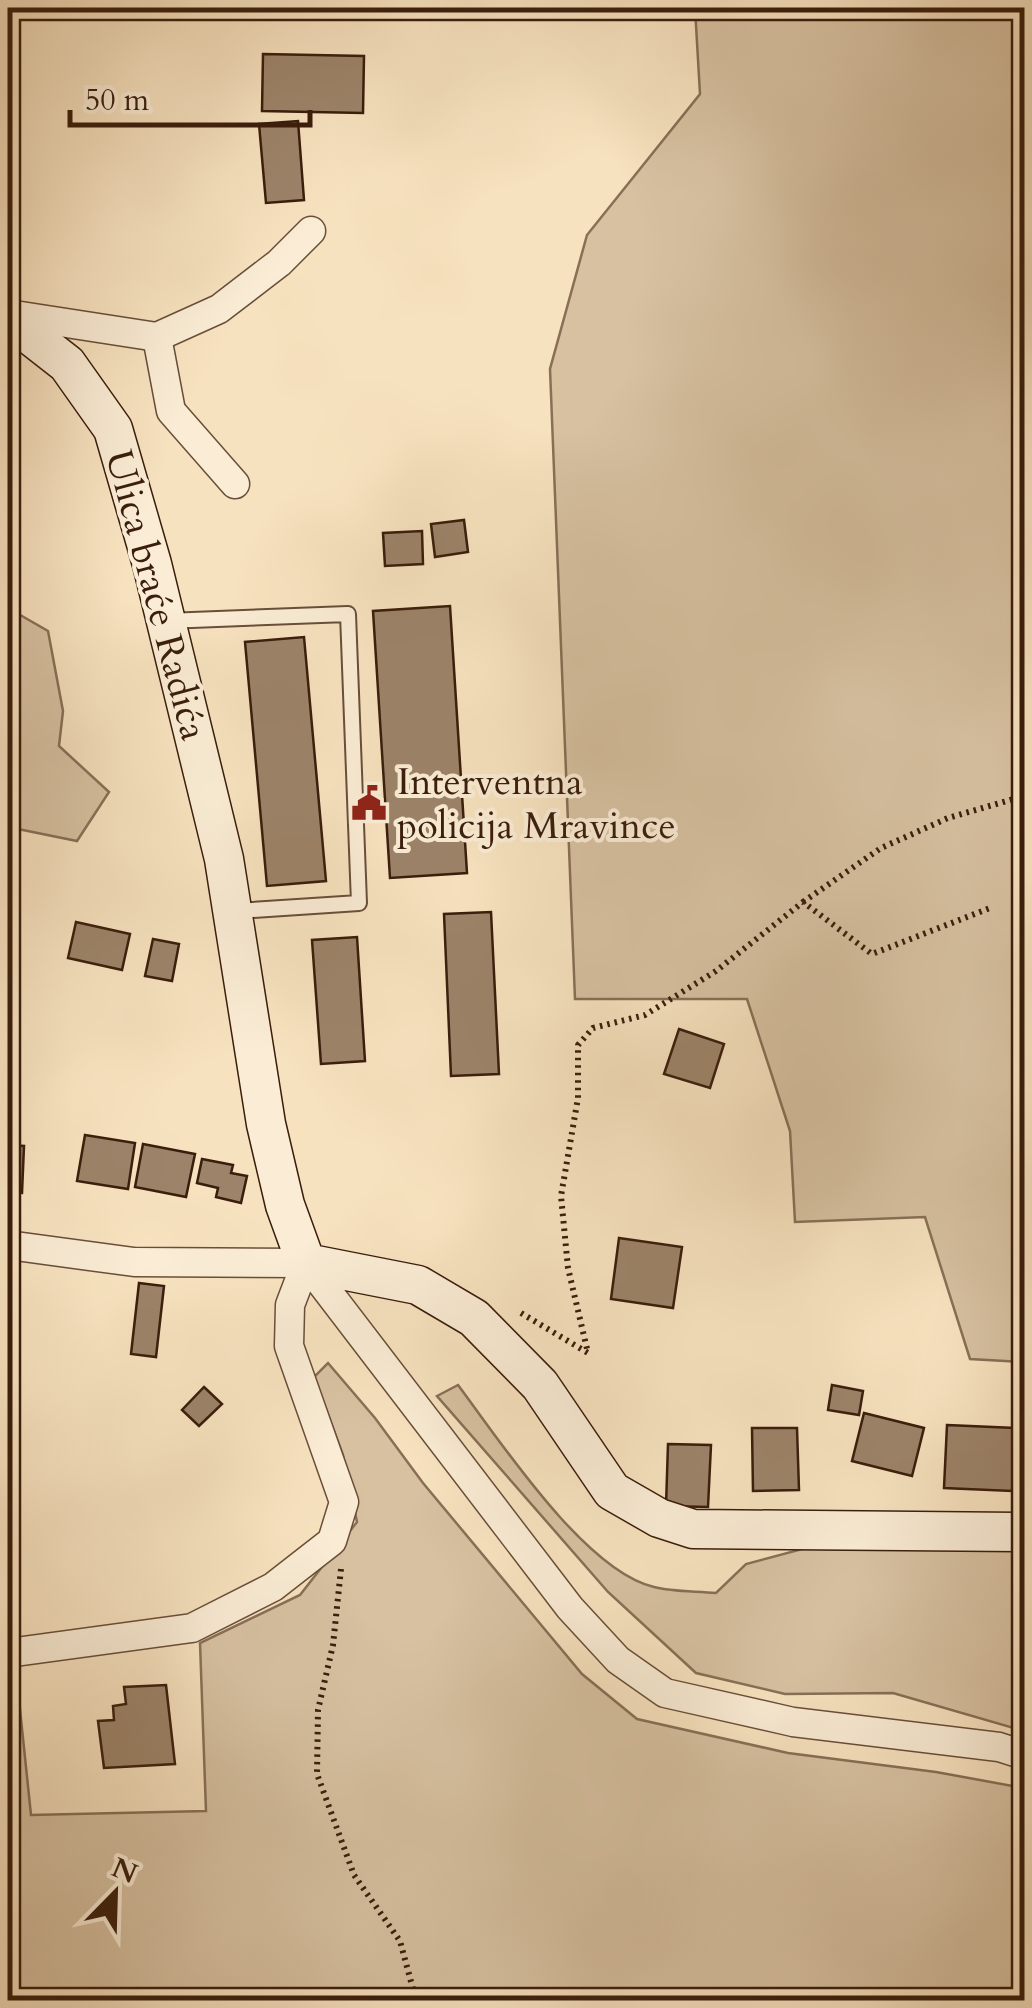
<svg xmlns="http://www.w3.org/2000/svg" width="1032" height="2008" font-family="Cardo,serif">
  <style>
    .green { fill: #d7c1a1; stroke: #886f56; stroke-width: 2.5 }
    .building { fill: #9c8369; stroke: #3a1d0c; stroke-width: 2.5 }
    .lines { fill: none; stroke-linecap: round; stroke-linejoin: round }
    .service-casing { stroke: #694e39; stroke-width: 18 }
    .minor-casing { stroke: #694e39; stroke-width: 31 }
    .secondary-casing { stroke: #3a1d0c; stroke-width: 41 }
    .path { stroke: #3a1d0c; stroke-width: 6; stroke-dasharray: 2.5 5; stroke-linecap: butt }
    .service { stroke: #faecd5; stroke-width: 14 }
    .minor { stroke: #faecd5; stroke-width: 28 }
    .secondary { stroke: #faecd5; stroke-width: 38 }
    .labels { text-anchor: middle; stroke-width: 8; stroke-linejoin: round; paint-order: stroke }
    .street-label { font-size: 38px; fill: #3a1d0c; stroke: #faecd5 }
    .poi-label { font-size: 38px; fill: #3a1d0c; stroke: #faecd5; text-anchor: start }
  </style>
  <rect width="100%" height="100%" fill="#f7e2bf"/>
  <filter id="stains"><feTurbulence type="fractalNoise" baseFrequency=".002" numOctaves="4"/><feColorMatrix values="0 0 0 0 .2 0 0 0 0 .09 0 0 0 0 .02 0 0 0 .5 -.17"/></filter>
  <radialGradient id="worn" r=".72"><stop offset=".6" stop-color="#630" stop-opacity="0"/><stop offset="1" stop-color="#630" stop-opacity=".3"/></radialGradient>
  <g class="green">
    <path d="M695,8H1024V1362L970,1359L925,1217L795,1222L790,1131L747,999H575L550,369L587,235L700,94Z"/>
    <path d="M8,608L48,631L63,711L59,746L109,792L77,841L8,827Z"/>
    <path d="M328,1363L375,1418L423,1483L582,1674L637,1719L788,1753L936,1772L1024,1788V2000H8V1694L18,1690L31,1815L206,1811L200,1643L300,1595L357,1522L343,1455L314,1377Z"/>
    <path d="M458,1385C500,1441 585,1571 654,1587C673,1592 696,1591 716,1593L746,1564L821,1544H1024V1731L893,1693L785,1694L696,1673L608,1592L437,1396Z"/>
  </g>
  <g class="building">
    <path d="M263,54L364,56L363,113L262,111Z"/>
    <path d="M298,121L304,200L266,203L259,124Z"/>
    <path d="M464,520L468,552L435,557L431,524Z"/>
    <path d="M422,531L423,564L385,566L383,533Z"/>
    <path d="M450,606L467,873L390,878L373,611Z"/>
    <path d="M304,637L326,881L267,886L245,642Z"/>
    <path d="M491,912L499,1074L451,1076L444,914Z"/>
    <path d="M76,922L130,934L122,970L68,958Z"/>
    <path d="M357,937L365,1061L321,1064L312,940Z"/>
    <path d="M153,939L179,944L172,981L145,976Z"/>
    <path d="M679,1029L724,1044L710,1088L664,1074Z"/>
    <path d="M85,1135L135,1143L128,1189L77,1181Z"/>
    <path d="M143,1144L195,1154L186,1197L135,1187Z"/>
    <path d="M8,1145L24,1146L22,1193L8,1192Z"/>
    <path d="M202,1159L233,1165L231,1173L247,1176L241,1203L216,1197L218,1188L197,1183Z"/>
    <path d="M619,1238L682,1247L673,1308L611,1299Z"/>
    <path d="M139,1283L164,1286L156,1357L131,1354Z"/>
    <path d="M832,1385L863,1391L859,1415L828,1410Z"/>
    <path d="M204,1387L222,1404L199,1426L182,1410Z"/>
    <path d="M864,1413L924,1428L912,1476L852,1461Z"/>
    <path d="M947,1425L1015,1428L1012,1491L944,1488Z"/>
    <path d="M752,1428H797L799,1490L753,1491Z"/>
    <path d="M668,1444L711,1445L708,1507L666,1506Z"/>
    <path d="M166,1685L175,1764L104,1768L98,1721L114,1720L113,1706L126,1704L124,1687Z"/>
  </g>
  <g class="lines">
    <defs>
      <path id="service" d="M166,621L348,614L359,903L237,911"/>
      <g id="minor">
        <path d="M8,314L157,337L219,309L279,263L311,231"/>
        <path d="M157,337L171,411L235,484"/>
        <path d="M8,1245L134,1262L306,1263"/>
        <path d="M306,1263L570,1608L618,1660L665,1693L793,1722L999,1747L1024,1755"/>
        <path d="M8,1653L192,1628L273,1587L332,1541L344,1502L289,1346L290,1305L306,1263"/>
      </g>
      <path id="secondary" d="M8,318L67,364L113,429L152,564L224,859L266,1124L285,1205L306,1263L418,1285L474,1318L540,1385L612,1491L659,1518L693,1529L1024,1532"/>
    </defs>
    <use href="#service" class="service-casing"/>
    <use href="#minor" class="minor-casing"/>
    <use href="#secondary" class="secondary-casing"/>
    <g class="path">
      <path d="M803,902L881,848L948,818L1024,796"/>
      <path d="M521,1313L588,1353L568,1268L561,1196L578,1098V1045L593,1028L645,1015L716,971L803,902L872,954L990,908"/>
      <path d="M341,1569L333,1645L318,1710L317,1774L354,1875L400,1941L416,2000"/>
    </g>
    <use href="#service" class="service"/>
    <use href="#minor" class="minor"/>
    <use href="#secondary" class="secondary"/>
  </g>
  <defs>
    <symbol id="civic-bare" viewBox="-9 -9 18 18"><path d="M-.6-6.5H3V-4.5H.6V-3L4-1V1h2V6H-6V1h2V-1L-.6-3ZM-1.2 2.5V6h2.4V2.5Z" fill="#8f2418" stroke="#faecd5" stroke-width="2.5" paint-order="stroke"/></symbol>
  </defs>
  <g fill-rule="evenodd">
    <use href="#civic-bare" x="344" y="778" width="50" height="50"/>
  </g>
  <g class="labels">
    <g class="street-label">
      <text transform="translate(157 595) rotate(75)" y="13">Ulica braće Radića</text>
    </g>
    <g class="poi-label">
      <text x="397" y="794">Interventna<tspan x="397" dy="44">policija Mravince</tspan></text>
    </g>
  </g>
  <rect width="1032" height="2008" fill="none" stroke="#f7e2bf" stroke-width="40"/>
  <rect x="10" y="10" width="1012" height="1988" fill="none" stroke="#3a1d0c" stroke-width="5"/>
  <rect x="20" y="20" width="992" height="1968" fill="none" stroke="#3a1d0c" stroke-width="2.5"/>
  <g transform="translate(115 1893) rotate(23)" stroke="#faecd5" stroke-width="8" paint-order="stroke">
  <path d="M0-8L18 38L0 25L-18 38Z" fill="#3a1d0c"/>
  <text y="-15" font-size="28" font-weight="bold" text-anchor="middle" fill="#3a1d0c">N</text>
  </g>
  <path d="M70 110v15h240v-15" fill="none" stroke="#3a1d0c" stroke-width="5"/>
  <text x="85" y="110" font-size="30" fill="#3a1d0c" stroke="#faecd5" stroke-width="8" paint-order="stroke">50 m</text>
  <rect width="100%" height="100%" filter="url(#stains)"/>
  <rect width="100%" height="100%" fill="url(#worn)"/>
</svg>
